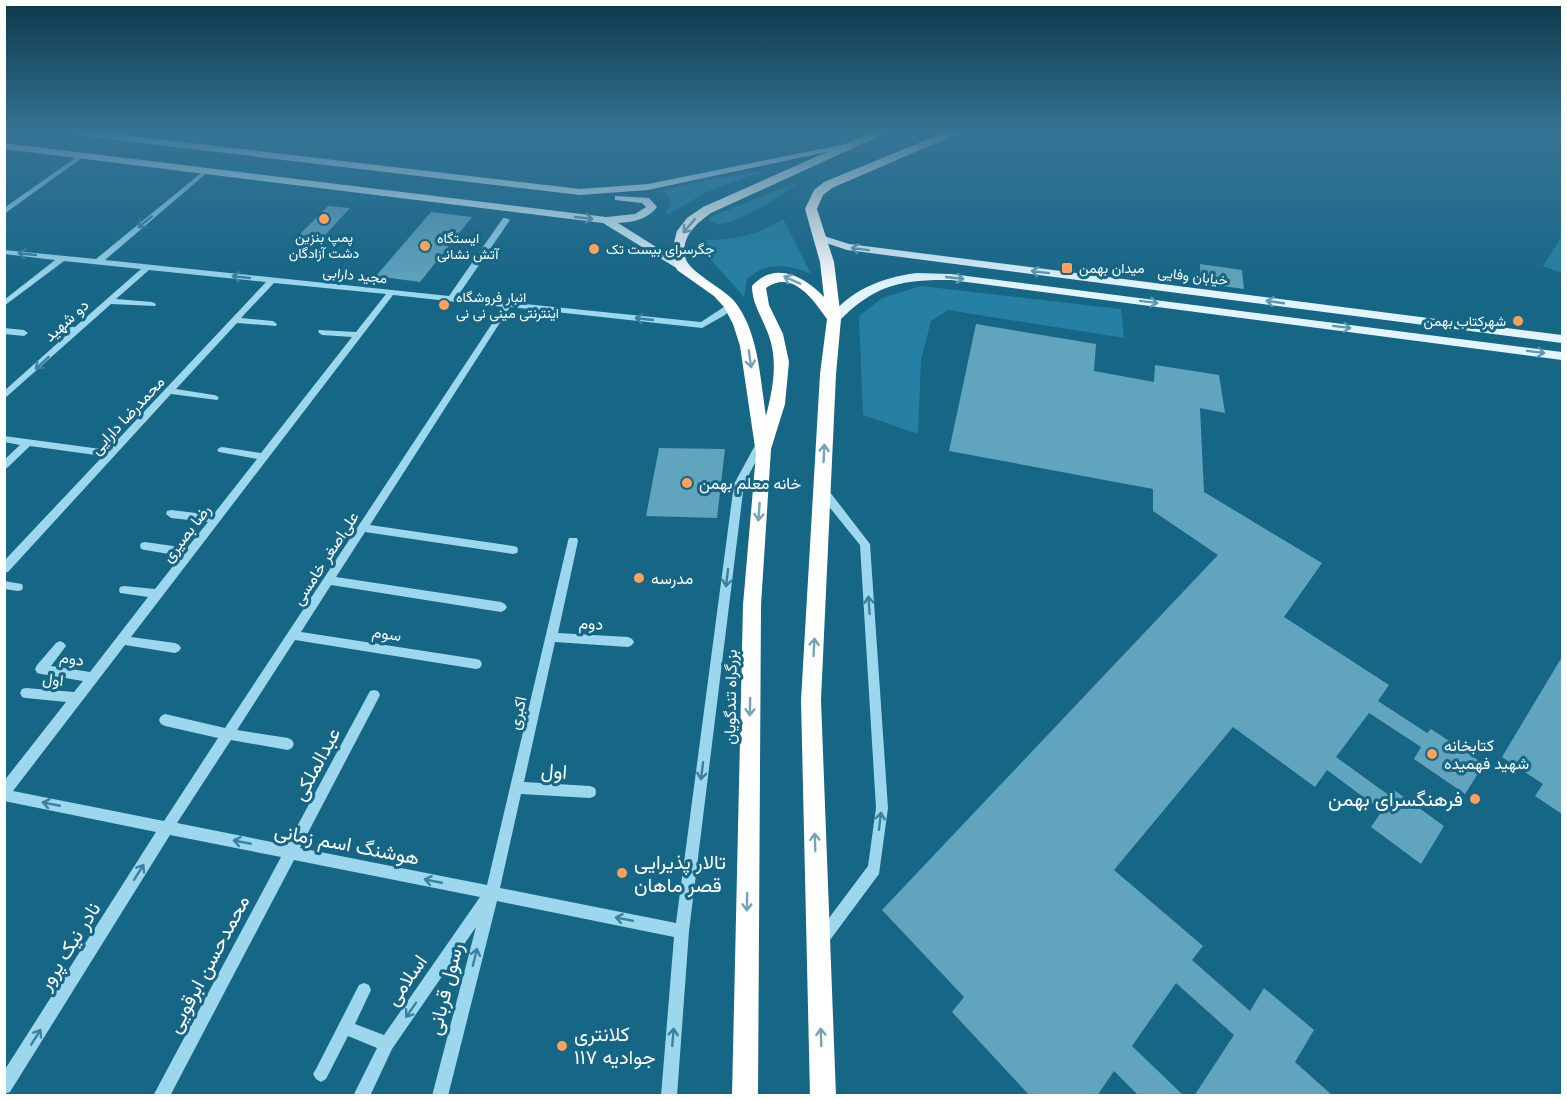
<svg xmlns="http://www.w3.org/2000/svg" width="1567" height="1100" font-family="Raleway,Vazirmatn,sans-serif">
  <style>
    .green { fill: #2580a4 }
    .building { fill: #61a4be }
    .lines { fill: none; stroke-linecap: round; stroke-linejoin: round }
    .minor { fill: #9cd7ee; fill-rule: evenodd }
    .major { fill: #e2f5ff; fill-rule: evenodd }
    .highway { fill: #fff; fill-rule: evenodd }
    .oneway { stroke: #5d98b0 }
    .oneway2 { stroke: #3882a0 }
    .oneway3 { stroke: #73a3b6 }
    .poi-dot { fill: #ffa158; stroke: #166686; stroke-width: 2 }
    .labels { text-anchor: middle; stroke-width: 6; stroke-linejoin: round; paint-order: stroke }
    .far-poi-label { font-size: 14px; fill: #fff; stroke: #166686; text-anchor: start }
    .far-street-label { font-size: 14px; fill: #fff; stroke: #166686 }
    .street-label { font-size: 16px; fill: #fff; stroke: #166686 }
    .poi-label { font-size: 16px; fill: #fff; stroke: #166686; text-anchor: start }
    .near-street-label { font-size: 20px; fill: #fff; stroke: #166686 }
    .near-poi-label { font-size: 20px; fill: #fff; stroke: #166686; text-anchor: start }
  </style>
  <rect width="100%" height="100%" fill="#166686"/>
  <g class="green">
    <path d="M768,170L706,192L669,214L665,213L671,204L666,193L661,191L705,180Z"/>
    <path d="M798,182C786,194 735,225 718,224C715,224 712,222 709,221L710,217Z"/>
    <path d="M783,219L811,274C787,264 767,261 747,279L744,297L705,253L703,245L704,240C734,240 758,235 783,219Z"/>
    <path d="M1562,236V273L1543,266Z"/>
    <path d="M921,286L1121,309L1124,338L948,310L931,321L921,360L918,434L863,415L859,316L882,298Z"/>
  </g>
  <g class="building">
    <path d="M328,206L350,208L316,245L292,242Z"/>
    <path d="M431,212L472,217L420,282L376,276Z"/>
    <path d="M1200,264L1242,270L1244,289L1201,283Z"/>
    <path d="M976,324L1096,344L1094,371L1154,382L1155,365L1219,375L1225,413L1200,408L1204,492L1322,563L1284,617L1389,685L1378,701L1427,733L1431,729L1484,764L1465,794L1414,759L1421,747L1369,713L1336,757L1390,796L1394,790L1444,826L1421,864L1371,827L1382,811L1327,770L1315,787L1233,727L1114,870L1203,946L1192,960L1250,1011L1264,988L1314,1030L1295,1062L1333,1096H1194L1234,1035L1176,983L1132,1046L1184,1096H1139L1114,1071L1097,1096H1030L952,1012L964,997L882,910L1218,555L1153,511V489L949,451Z"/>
    <path d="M659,448L725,449L717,518L646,516Z"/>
    <path d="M1562,657V814L1535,796L1543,784L1502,757Z"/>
  </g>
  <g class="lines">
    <g class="minor">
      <path d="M81,154L86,155L4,214V208Z"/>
      <path d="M206,169L208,170V172L105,260L449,296L503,218H506L510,220L457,297L701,322L730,303L734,305L725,315L702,328L510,307L370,525L513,546L517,547L518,550L517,553L513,554L365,532L336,577L501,602L505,604L507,607L505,610L501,612L331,585L301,632L476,659L480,660L482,664L480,668L476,669L295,640L237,730L288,738L292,740L294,744L292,748L288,750L231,740L177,823L287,845L370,691L374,690L378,691L380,695L378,699L300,848L487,885L568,541L569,538H577L578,541L558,633L628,637L632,639L634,642L632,645L628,647L555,642L524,782L590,786L595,788L596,792L595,796L590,798L521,794L500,888L676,923L734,484L758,440H764L766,442L744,484L689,931L677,1096H661L674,937L497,901L448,1096H432L476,927L392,1049L370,1096H353L377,1048L348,1036L326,1079L321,1082L316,1079L313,1074L316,1069L359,985L364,983L369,985L371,990L355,1024L384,1035L480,897L294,860L170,1096H153L281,857L170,835L10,1092L4,1094V1071L156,832L4,801V781L66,702L26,698L22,697L20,693L22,689L26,688L74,692L83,681L41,674L37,673L35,669L37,665L56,643L60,641L64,643L66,646L51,666L90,672L148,597L120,593L119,590L120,587L124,586L155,589L181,556L145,550L141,549L140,546L141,543L145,542L187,548L208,522L171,518L166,514L167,511L171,510L213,515L257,459L219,452L217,450L219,448L222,447L261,453L352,337L322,335L318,332L319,330L356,332L386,294L274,283L241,318L273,321L277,324L276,326L237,323L176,389L214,395L217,396L219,398L217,400L171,394L8,572L4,573V561L103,456L30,446L7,468L4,469V460L20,445L4,442V436L108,450L266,282L149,270L116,299L152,302L156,304L155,306L111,304L4,399V391L70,332L56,330V326L75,327L141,269L64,261L4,306V300L55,260L4,254V250L96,259ZM393,295L503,307L225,728L165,714L161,716L159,720L161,724L165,726L218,738L164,821L13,791L125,645L175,653L179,651L181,648L179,645L175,643L131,637Z"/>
      <path d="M4,328L24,330L28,333L24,336L4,334Z"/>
      <path d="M822,486L826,487L870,544L888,808L879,874L827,944L822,946L817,944L815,939L817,934L868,866L876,808L860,545L818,493L817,490L818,487Z"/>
      <path d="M4,581L22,584L23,587L22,590L18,591L4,589Z"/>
    </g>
    <g class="major">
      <path d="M77,133H106L580,189L648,184L850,143L855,146L648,190L580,195L82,136Z"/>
      <path d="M4,143L606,217L635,214L646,207L642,203L615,200V196L649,198L657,207C647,220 633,222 618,223L688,267L686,269H678L603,223L4,149Z"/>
      <path d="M821,235L849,244L1562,335V343L847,250L817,240L816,238Z"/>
      <path d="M916,273L951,274L1562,352V360L951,280C901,279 874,285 838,322H830L828,319C850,290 881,278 916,273Z"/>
    </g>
    <path class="highway" d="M870,133H886L711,213C697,223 681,236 685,257C689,273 723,287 735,302C759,333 760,379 766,416C773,388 779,359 767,331C761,315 752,303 752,286C775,260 805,277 824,297L820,262L805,209L814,190L824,182L943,133H959L832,188L823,195L817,209L834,262L841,319L836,374L821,700L836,1096H810L801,700L820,374L827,319C813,299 792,269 766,288L769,305L783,334L789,362L785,404L771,449L761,605L758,1096H732L743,605L756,454L740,346L733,324L724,307L714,296L677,270L671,254L677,231L687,218L703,207Z"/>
  </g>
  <defs><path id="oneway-shaft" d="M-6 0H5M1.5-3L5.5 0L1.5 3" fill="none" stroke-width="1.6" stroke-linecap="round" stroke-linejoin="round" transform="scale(1.5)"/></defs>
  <g class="oneway">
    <use href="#oneway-shaft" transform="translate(584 218) rotate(6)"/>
    <use href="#oneway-shaft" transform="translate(860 249) rotate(-173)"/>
    <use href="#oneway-shaft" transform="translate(1040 272) rotate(-173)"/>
    <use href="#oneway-shaft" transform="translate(955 278) rotate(6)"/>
    <use href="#oneway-shaft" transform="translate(1149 302) rotate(7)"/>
    <use href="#oneway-shaft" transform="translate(1275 302) rotate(-172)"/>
    <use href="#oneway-shaft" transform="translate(1342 327) rotate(7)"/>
    <use href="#oneway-shaft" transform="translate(1536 352) rotate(7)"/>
  </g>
  <g class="oneway2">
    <use href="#oneway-shaft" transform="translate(145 222) rotate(140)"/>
    <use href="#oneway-shaft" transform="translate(27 254) rotate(-174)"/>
    <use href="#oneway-shaft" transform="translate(241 277) rotate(-174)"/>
    <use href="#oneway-shaft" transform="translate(644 319) rotate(-174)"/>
    <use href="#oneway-shaft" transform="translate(42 363) rotate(138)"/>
    <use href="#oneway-shaft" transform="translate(727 578) rotate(97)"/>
    <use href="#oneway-shaft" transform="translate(869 605) rotate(-94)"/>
    <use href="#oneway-shaft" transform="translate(702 771) rotate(97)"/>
    <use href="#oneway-shaft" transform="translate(51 804) rotate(-169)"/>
    <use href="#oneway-shaft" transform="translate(880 821) rotate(-83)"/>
    <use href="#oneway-shaft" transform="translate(242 842) rotate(-169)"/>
    <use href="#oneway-shaft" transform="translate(139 872) rotate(-58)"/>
    <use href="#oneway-shaft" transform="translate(433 881) rotate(-169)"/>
    <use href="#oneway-shaft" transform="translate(624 919) rotate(-169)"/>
    <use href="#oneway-shaft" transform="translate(475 957) rotate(-76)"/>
    <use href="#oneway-shaft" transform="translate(411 1010) rotate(125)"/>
    <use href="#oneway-shaft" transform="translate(36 1037) rotate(-58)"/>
    <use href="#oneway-shaft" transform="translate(673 1037) rotate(-85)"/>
  </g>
  <g class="oneway3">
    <use href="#oneway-shaft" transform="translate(689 226) rotate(130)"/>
    <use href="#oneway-shaft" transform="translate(792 280) rotate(-156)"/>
    <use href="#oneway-shaft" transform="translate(750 359) rotate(82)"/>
    <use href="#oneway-shaft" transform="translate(824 453) rotate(-87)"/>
    <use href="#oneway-shaft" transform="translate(759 512) rotate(94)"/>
    <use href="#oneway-shaft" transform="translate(814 647) rotate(-87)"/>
    <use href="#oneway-shaft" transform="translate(750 707) rotate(91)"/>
    <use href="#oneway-shaft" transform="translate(815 842) rotate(-92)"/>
    <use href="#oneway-shaft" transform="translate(747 902) rotate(91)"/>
    <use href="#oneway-shaft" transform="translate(821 1037) rotate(-92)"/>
  </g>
  <linearGradient id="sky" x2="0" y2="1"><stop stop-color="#0c384a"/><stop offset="0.46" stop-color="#367495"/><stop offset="1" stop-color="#367495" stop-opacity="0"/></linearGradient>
  <rect width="1567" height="287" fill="url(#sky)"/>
  <g class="poi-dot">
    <circle cx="324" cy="219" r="6"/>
    <circle cx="425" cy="246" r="6"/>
    <circle cx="594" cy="249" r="6"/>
    <rect x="1061" y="262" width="12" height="12" rx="3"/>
    <circle cx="444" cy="305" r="6"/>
    <circle cx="1518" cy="321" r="6"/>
    <circle cx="687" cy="483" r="6"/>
    <circle cx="639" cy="578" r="6"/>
    <circle cx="1432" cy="754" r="6"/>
    <circle cx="1475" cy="799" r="6"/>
    <circle cx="622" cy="873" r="6"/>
    <circle cx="562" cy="1046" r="6"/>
  </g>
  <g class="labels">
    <g class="far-poi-label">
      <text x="324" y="242" text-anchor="middle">پمپ بنزین<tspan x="324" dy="16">دشت آزادگان</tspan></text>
      <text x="437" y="243">ایستگاه<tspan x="437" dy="16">آتش نشانی</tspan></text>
      <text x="606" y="254">جگرسرای بیست تک</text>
      <text x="1079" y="273">میدان بهمن</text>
      <text x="456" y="302">انبار فروشگاه<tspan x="456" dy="16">اینترنتی مینی نی نی</tspan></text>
      <text x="1506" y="326" text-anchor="end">شهرکتاب بهمن</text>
    </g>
    <g class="far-street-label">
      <text transform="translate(355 275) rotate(6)" y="5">مجید دارابی</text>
      <text transform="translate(1193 276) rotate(7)" y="5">خیابان وفایی</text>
    </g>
    <g class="street-label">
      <text transform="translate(66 320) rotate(-42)" y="6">دو شهید</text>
      <text transform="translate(127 415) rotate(-47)" y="6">محمدرضا دارایی</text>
      <text transform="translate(186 533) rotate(-52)" y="6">رضا بصیری</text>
      <text transform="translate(325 558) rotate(-57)" y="6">علی‌اصغر خامسی</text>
      <text transform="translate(591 623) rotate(3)" y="6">دوم</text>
      <text transform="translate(387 633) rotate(9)" y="6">سوم</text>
      <text transform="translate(72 658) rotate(9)" y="6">دوم</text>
      <text transform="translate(53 679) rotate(6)" y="6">اول</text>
      <text transform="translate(730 697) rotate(-89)" y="6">بزرگراه تندگویان</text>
      <text transform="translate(517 713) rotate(-77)" y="6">اکبری</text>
    </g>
    <g class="poi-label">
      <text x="699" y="489">خانه معلم بهمن</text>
      <text x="651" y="584">مدرسه</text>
      <text x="1444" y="751">کتابخانه<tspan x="1444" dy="18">شهید فهمیده</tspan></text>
    </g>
    <g class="near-street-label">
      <text transform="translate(316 764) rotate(-62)" y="7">عبدالملکی</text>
      <text transform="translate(554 771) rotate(4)" y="7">اول</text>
      <text transform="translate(347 844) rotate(11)" y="7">هوشنگ اسم زمانی</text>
      <text transform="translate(69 946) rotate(-58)" y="7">نادر نیک پرور</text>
      <text transform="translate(208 964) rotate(-62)" y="7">محمدحسن ابرقویی</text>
      <text transform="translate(406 980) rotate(-55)" y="7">اسلامی</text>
      <text transform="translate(445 989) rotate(-76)" y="7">رسول قربانی</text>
    </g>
    <g class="near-poi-label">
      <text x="1463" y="806" text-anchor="end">فرهنگسرای بهمن</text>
      <text x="634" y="869">تالار پذیرایی<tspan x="634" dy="23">قصر ماهان</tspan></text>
      <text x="574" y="1041">کلانتری<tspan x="574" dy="23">۱۱۷ جوادیه</tspan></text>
    </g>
  </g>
  <rect width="1567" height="1100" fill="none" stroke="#ffffff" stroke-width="12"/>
</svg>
